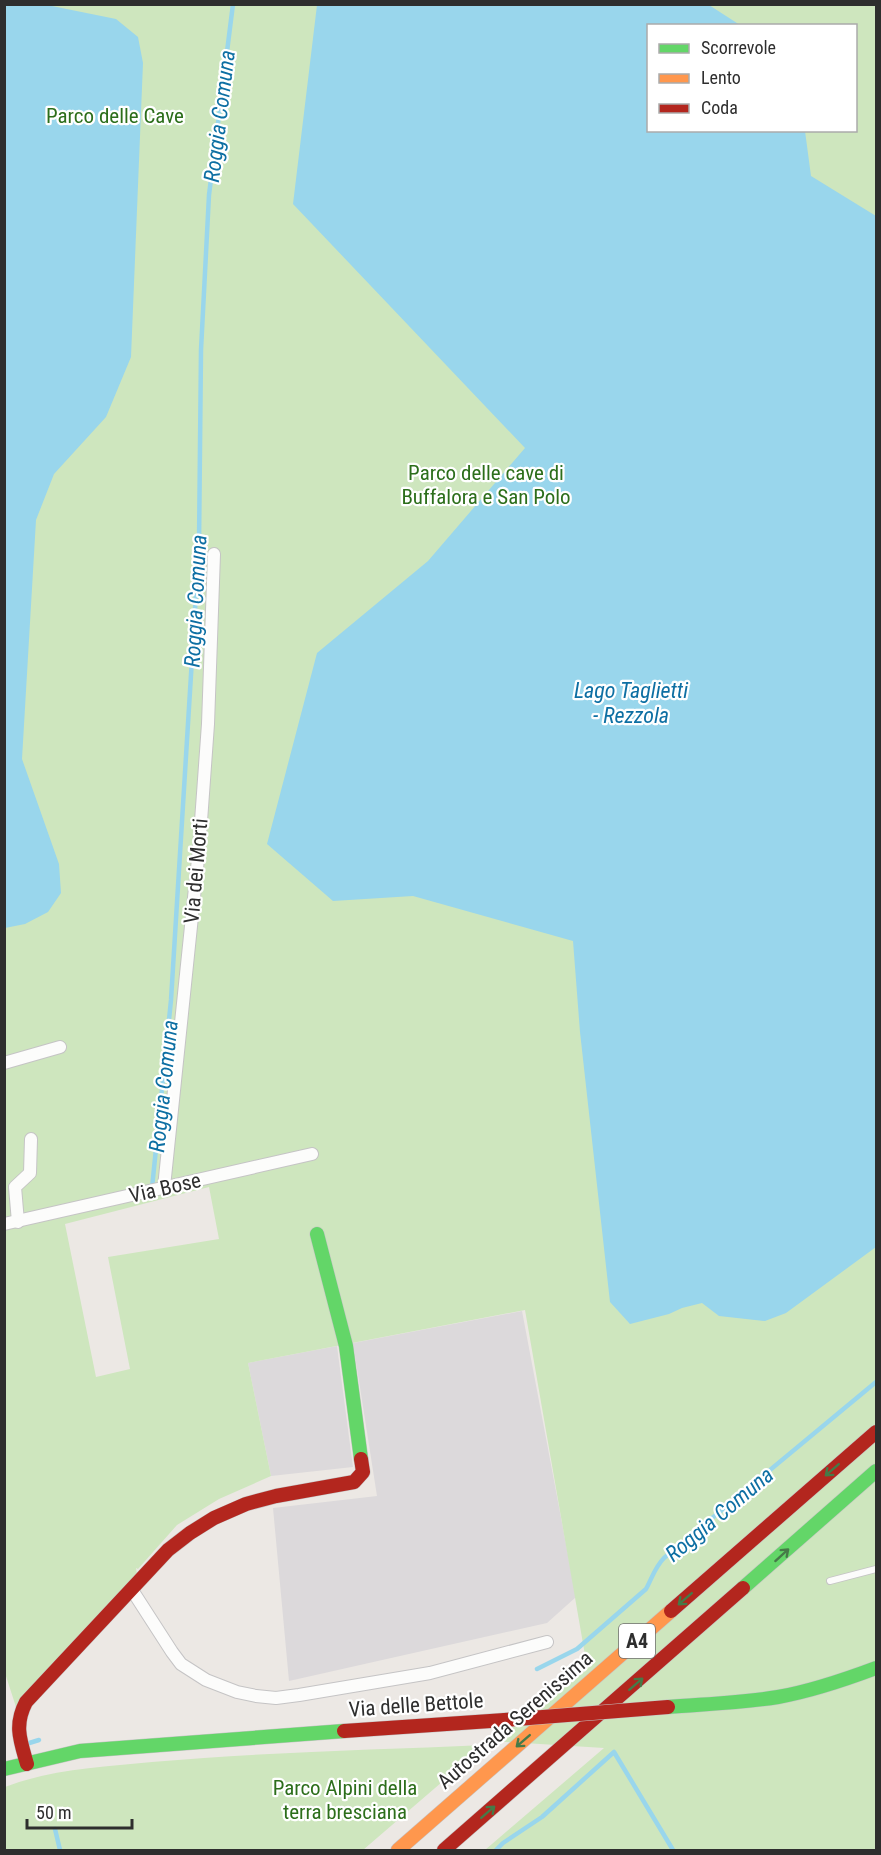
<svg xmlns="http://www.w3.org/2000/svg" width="881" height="1855" font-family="'Roboto Condensed',sans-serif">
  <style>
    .industrial { fill: #dcd9db }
    .green { fill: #cee6be; fill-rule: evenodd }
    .water { fill: #99d6ec }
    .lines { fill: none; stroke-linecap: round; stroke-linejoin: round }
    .stream { stroke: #99d6ec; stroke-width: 4.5 }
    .lane-casing { stroke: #c5c4c5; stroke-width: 8 }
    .street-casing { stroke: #c5c4c5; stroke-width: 14 }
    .fast-casing { stroke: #c5c4c5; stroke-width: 15 }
    .slow-casing { stroke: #c5c4c5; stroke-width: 15 }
    .jam-casing { stroke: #c5c4c5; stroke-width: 15 }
    .lane { stroke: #fcfcfb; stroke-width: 6 }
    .street { stroke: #fcfcfb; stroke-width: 12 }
    .fast { stroke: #63d668; stroke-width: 14 }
    .slow { stroke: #ff974d; stroke-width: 14 }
    .jam { stroke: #b3261e; stroke-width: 14 }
    .jam-bridge-casing { stroke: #c5c4c5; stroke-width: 15; stroke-linecap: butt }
    .jam-bridge { stroke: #b3261e; stroke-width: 14 }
    .oneway { stroke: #467a48 }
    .labels { text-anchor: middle; stroke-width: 4.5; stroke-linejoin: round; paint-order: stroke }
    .shield { fill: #fff; stroke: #6d6d6d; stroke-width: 1.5 }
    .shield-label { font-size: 20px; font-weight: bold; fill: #2e2e2e }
    .park-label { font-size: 21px; fill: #2c6e1b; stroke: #fff }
    .street-label { font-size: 21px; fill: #2e2e2e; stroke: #fff }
    .water-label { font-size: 22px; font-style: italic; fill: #0d6fa3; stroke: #fff }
  </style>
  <rect width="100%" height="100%" fill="#ece8e4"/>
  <g class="industrial">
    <path d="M522,1311L576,1597L547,1623L289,1681L273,1508L377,1496L353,1343Z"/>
    <path d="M337,1346L353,1467L271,1476L248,1363Z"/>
  </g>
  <g class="green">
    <path d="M4,5H876V1850H485L604,1748L490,1741L585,1655L525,1310L248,1363L271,1476L219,1499L177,1525L138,1569L136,1568L137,1574L16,1707L4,1670ZM648,26H856V130H648ZM209,1187L219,1239L108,1257L130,1369L96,1377L65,1224Z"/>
    <path d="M485,1745L363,1850H5V1787C52,1769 102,1767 152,1762C263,1752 374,1750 485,1745Z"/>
  </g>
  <g class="water">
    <path d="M47,5L116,19L138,37L143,63L131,357L106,417L54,474L36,520L22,759L59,864L61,893L48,912L25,924L5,928L4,5Z"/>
    <path d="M317,5H709L740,25L648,26V130L805,131L811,176L876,216V1247L786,1313L765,1321L719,1316L702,1303L682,1308L669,1314L630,1324L610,1302L580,1032L573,941L413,896L333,901L267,844L317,653L428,561L525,448L293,204Z"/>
  </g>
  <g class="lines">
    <g class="stream">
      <path d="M151,1198L171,1000L199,545L201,350L209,195L233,4"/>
      <path d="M537,1669L577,1649L646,1589C652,1578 655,1567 664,1558L876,1382"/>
      <path d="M26,1744L39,1740"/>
      <path d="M55,1829L60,1850"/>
      <path d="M496,1850L503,1843L542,1817L614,1752L673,1850"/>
    </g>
    <defs>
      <path id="lane" d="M830,1581L876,1569"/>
      <g id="street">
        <path d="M4,1063L60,1047"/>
        <path d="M164,1187L199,849L208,724L214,554"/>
        <path d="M18,1222L15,1187L30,1173L31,1139"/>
        <path d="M4,1224L312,1154"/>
        <path d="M132,1590L172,1652L181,1664L206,1680L237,1692L256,1696L276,1698L299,1695L430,1673L547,1642"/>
      </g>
      <g id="fast">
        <path d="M317,1234L346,1346L361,1459"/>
        <path d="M743,1588L876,1471"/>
        <path d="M668,1707C705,1704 742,1703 778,1697C812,1691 844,1680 876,1668"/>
        <path d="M4,1769L80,1751L344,1731"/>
      </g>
      <path id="slow" d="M398,1850L671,1611"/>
      <g id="jam">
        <path d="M671,1611L876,1432"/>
        <path d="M344,1731L505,1720"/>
        <path d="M27,1764C20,1740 14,1725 26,1702L168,1550L190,1533L214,1518L246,1504L276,1496L354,1482L363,1472L361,1459"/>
        <path d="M444,1850L743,1588"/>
      </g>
    </defs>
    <use href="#lane" class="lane-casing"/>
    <use href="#street" class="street-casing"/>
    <use href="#fast" class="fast-casing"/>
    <use href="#slow" class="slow-casing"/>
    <use href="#jam" class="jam-casing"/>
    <use href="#lane" class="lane"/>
    <use href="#street" class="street"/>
    <use href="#fast" class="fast"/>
    <use href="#slow" class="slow"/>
    <use href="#jam" class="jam"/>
    <defs>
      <path id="jam-bridge" d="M505,1720L668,1707"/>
    </defs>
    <use href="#jam-bridge" class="jam-bridge-casing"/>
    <use href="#jam-bridge" class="jam-bridge"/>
  </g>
  <defs><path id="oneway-shaft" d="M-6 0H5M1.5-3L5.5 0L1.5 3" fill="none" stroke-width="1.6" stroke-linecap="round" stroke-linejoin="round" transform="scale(1.5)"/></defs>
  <g class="oneway">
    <use href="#oneway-shaft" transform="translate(832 1470) rotate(139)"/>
    <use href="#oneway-shaft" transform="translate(782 1555) rotate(-42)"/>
    <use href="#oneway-shaft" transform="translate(685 1599) rotate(139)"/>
    <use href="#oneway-shaft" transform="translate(636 1684) rotate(-41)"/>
    <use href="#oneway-shaft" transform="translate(523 1741) rotate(139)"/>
    <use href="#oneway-shaft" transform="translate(488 1812) rotate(-41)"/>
  </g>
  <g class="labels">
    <rect class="shield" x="619" y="1624" width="36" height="34" rx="4.5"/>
    <g class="shield-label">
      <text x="637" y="1648">A4</text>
    </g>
    <g class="park-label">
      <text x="115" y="123">Parco delle Cave</text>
      <text x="486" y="480">Parco delle cave di<tspan x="486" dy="24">Buffalora e San Polo</tspan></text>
      <text x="345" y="1795">Parco Alpini della<tspan x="345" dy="24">terra bresciana</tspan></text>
    </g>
    <g class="street-label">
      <text transform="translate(196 871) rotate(-85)" y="7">Via dei Morti</text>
      <text transform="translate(165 1188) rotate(-13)" y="7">Via Bose</text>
      <text transform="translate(416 1705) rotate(-4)" y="7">Via delle Bettole</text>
      <text transform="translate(515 1720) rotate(-41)" y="7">Autostrada Serenissima</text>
    </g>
    <g class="water-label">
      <text transform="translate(219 116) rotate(-83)" y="8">Roggia Comuna</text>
      <text transform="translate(195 601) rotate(-87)" y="8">Roggia Comuna</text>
      <text x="631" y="698">Lago Taglietti<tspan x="631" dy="25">- Rezzola</tspan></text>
      <text transform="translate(163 1086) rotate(-84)" y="8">Roggia Comuna</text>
      <text transform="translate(719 1514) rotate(-40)" y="8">Roggia Comuna</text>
    </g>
  </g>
  <rect width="881" height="1855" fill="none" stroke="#2e2e2e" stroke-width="12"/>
  <rect x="647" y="24" width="210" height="108" fill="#ffffff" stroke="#ababab" stroke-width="1.5"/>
  <rect x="659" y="44" width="30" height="9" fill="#63d668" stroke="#ababab" stroke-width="1.5"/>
  <text x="701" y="54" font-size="18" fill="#2e2e2e">Scorrevole</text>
  <rect x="659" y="74" width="30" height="9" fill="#ff974d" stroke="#ababab" stroke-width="1.5"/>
  <text x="701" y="84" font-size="18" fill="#2e2e2e">Lento</text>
  <rect x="659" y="104" width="30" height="9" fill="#b3261e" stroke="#ababab" stroke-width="1.5"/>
  <text x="701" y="114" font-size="18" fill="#2e2e2e">Coda</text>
  <path d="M27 1819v9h105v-9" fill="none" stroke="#2e2e2e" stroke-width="3"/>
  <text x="36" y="1819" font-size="18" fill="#2e2e2e" stroke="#ffffff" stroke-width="4.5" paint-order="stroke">50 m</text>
</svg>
